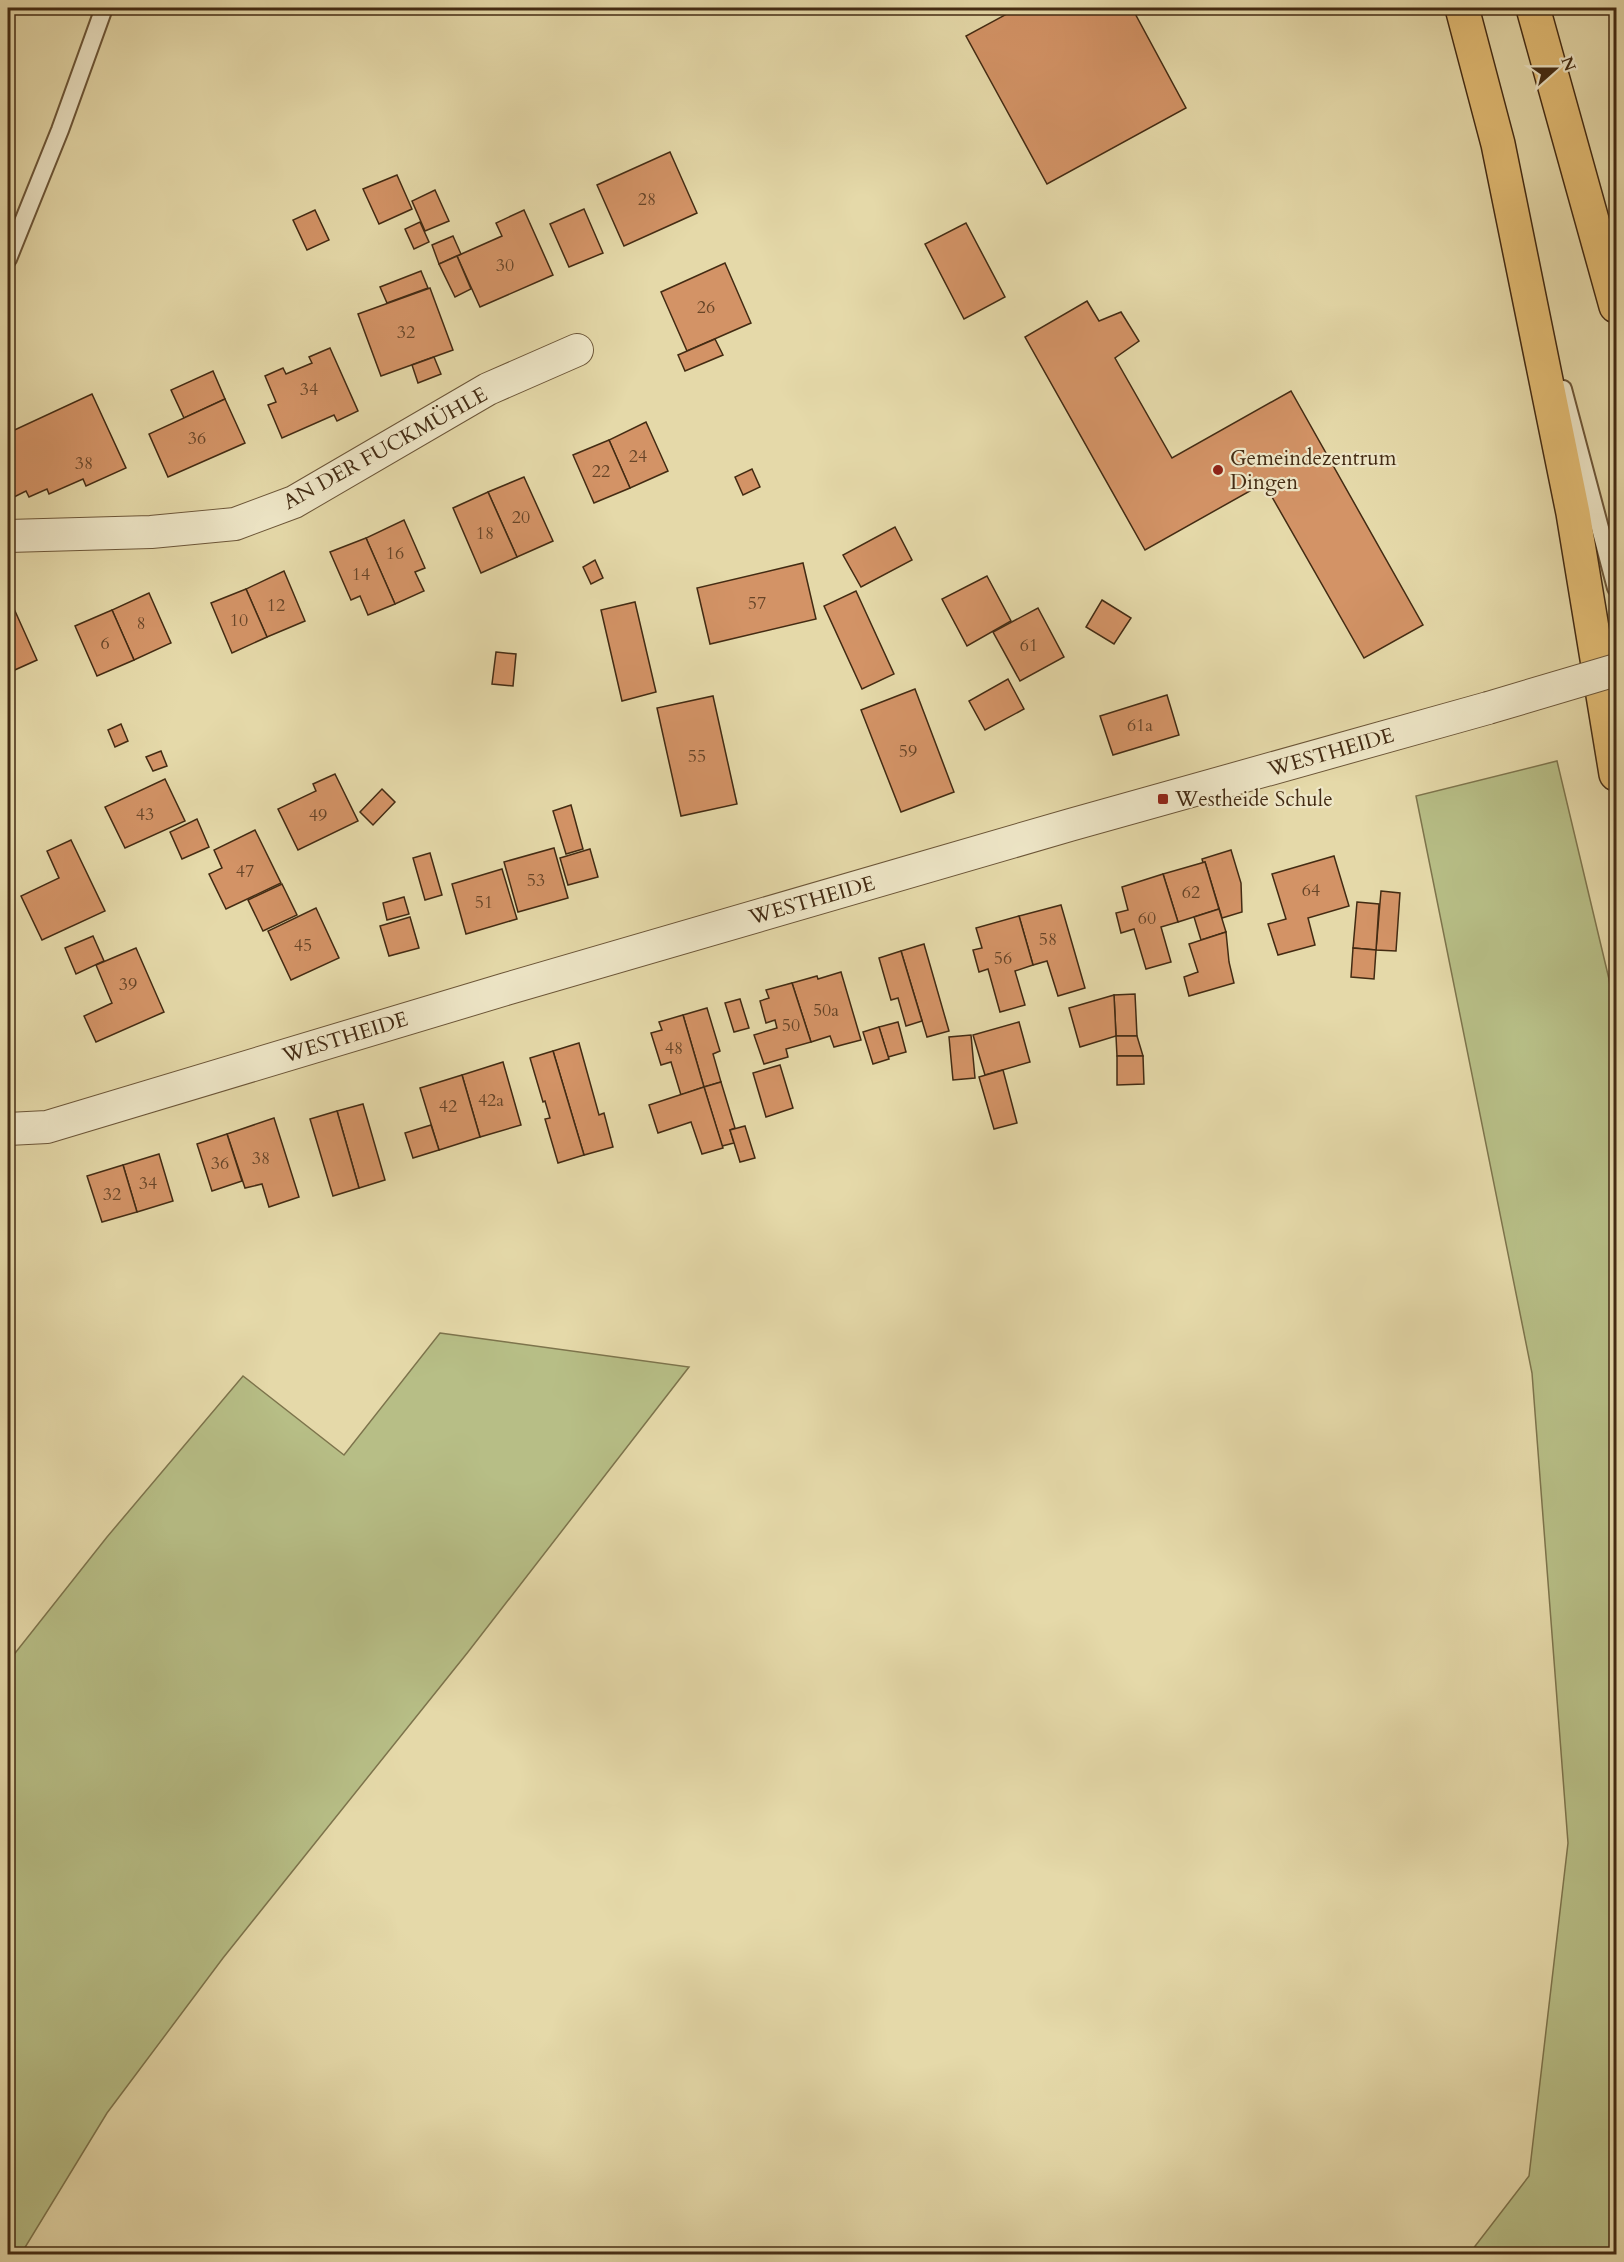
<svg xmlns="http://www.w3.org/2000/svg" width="1624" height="2262" font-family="Cardo,serif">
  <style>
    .green { fill: #b7be86; stroke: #7d744c; stroke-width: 1.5 }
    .building { fill: #d39366; stroke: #432b13; stroke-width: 1.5 }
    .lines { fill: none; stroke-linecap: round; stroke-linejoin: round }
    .lane-casing { stroke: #6c5638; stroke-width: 20 }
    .street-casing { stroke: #6c5638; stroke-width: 34 }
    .highway-casing { stroke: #432b13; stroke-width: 36 }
    .lane { stroke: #eee6c7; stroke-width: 16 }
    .street { stroke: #eee6c7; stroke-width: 32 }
    .highway { stroke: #e2bc74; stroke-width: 33 }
    .street-bridge-casing { stroke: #6c5638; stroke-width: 34; stroke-linecap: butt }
    .street-bridge { stroke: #eee6c7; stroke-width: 32 }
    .poi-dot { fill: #8f2418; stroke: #eee6c7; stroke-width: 2 }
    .labels { text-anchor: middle; stroke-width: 4.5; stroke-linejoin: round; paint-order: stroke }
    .number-label { font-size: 18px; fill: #674528 }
    .street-label { font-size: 21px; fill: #432b13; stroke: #eee6c7 }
    .poi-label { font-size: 21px; fill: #432b13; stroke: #eee6c7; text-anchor: start }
  </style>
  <rect width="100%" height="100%" fill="#e5d9a9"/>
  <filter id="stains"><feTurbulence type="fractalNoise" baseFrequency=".00333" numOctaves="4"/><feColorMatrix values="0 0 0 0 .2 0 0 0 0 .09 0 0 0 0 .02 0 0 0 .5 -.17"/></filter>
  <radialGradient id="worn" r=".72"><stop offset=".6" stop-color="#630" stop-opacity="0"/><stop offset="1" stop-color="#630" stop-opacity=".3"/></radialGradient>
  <g class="green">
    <path d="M1557,761L1609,979L1616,1025V2254H1469L1529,2176L1568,1843L1532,1373L1416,796Z"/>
    <path d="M440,1333L689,1367L468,1652L223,1958L107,2113L21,2254H8V1662L107,1537L243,1376L344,1455Z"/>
  </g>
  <g class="building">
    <path d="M1018,8H1132L1186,108L1047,184L966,36Z"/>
    <path d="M670,152L697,213L624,246L597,185Z"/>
    <path d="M397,175L412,209L379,224L363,189Z"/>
    <path d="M435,190L449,221L425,231L412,201Z"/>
    <path d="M584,209L603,253L569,267L550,224Z"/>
    <path d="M315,210L329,240L307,250L293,220Z"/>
    <path d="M524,210L553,275L480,307L457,256L502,236L496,223Z"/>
    <path d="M420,222L429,242L414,249L405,229Z"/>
    <path d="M966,223L1005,297L964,319L925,244Z"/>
    <path d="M453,236L461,254L439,264L432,245Z"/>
    <path d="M457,256L471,289L455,297L439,264Z"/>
    <path d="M725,263L751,323L687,351L661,292Z"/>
    <path d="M421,271L428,288L387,303L380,287Z"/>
    <path d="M430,288L453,350L381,376L358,314Z"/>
    <path d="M1087,301L1099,321L1121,312L1139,341L1115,358L1172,458L1291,391L1423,625L1364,658L1264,483L1145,550L1025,337Z"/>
    <path d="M715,339L723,355L685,371L678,355Z"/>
    <path d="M330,348L358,411L337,421L334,415L282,438L268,405L276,402L265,376L283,368L286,374L312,363L309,357Z"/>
    <path d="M434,357L441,374L418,383L412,365Z"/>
    <path d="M213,371L225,399L184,418L171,390Z"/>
    <path d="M92,394L126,468L86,486L83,479L49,494L47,489L29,497L26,491L8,500V433Z"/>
    <path d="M225,399L245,443L168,477L149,434Z"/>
    <path d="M646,422L668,471L630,488L609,440Z"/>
    <path d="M609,440L630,488L594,503L573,455Z"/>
    <path d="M752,469L760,487L743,495L735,477Z"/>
    <path d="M524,477L553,541L517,557L488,492Z"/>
    <path d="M488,492L517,557L481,573L453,508Z"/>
    <path d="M404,520L425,568L415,572L424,591L395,604L366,538Z"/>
    <path d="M895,527L912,560L861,587L843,555Z"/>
    <path d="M366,538L395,604L368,615L360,596L351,600L330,552Z"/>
    <path d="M595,560L603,578L591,584L583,567Z"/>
    <path d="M803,563L816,619L710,644L697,588Z"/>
    <path d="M284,571L305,621L267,637L246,589Z"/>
    <path d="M987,576L1011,621L967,646L942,599Z"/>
    <path d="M246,589L267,637L232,653L211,603Z"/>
    <path d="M856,591L894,674L862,689L824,606Z"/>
    <path d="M149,593L171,643L134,660L112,610Z"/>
    <path d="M1102,600L1131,618L1114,644L1086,627Z"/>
    <path d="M635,602L656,692L622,701L601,610Z"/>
    <path d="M1038,608L1064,657L1020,681L993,632Z"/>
    <path d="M112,610L134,660L97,676L75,626Z"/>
    <path d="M15,611L37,660L8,673V617Z"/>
    <path d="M496,652L516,654L513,686L492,684Z"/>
    <path d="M1008,679L1024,709L985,730L969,701Z"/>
    <path d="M915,689L954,792L901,812L861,710Z"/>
    <path d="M1167,695L1179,735L1113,755L1100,716Z"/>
    <path d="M713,696L737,804L681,816L657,708Z"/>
    <path d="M121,724L128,741L115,747L108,730Z"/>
    <path d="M161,751L167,766L153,771L146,757Z"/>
    <path d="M335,774L358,821L298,850L278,809L316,791L313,784Z"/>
    <path d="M165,779L185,821L125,848L105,807Z"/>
    <path d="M382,789L395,802L373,825L360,812Z"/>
    <path d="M571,805L583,849L566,854L553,811Z"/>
    <path d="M197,819L209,847L182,859L170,832Z"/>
    <path d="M255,830L281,883L226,909L209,874L222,868L214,850Z"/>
    <path d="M71,840L105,911L42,940L21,896L59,878L47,851Z"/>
    <path d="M554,848L568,898L518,912L504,862Z"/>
    <path d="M590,849L598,877L568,885L560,858Z"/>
    <path d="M1231,850L1241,883L1242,912L1222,918L1205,862L1203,863L1202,859Z"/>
    <path d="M430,853L442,895L425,900L413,858Z"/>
    <path d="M1334,856L1349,906L1308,918L1315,945L1278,955L1268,924L1286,919L1272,874Z"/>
    <path d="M1205,862L1219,909L1178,922L1163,874Z"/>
    <path d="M502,869L517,919L466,934L452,884Z"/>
    <path d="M1163,874L1178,922L1161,927L1171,962L1146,969L1134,929L1121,933L1116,913L1128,910L1122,887Z"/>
    <path d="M282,884L297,915L263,931L248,900Z"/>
    <path d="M1381,891L1400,893L1396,951L1376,950Z"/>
    <path d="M404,897L409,914L387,920L383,903Z"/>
    <path d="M1357,902L1379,904L1376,950L1353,948Z"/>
    <path d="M1061,905L1085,988L1058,996L1047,961L1033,965L1019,916Z"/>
    <path d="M316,908L339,958L291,980L268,931Z"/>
    <path d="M1219,909L1226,932L1201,940L1194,917Z"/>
    <path d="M1019,916L1033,965L1015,971L1025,1005L1000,1012L988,969L979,972L973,950L982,948L976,928Z"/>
    <path d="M410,917L419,948L389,956L380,926Z"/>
    <path d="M1226,932L1229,962L1234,983L1189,996L1184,977L1198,972L1189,944Z"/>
    <path d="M93,936L104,961L76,974L65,948Z"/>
    <path d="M924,944L949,1031L927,1037L901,951Z"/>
    <path d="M136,948L164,1012L96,1042L84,1016L112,1003L96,965Z"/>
    <path d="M1353,948L1376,950L1374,979L1351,977Z"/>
    <path d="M901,951L922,1021L906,1026L898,998L891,1000L879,958Z"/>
    <path d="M841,972L861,1040L834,1047L830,1036L811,1042L792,983L817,976L818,979Z"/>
    <path d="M792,983L811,1042L786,1049L788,1057L764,1064L754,1035L777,1028L775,1020L766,1023L760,1001L769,998L766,990Z"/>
    <path d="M1135,994L1137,1036H1116L1114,995Z"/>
    <path d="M1114,995L1116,1036L1080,1047L1069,1008Z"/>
    <path d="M740,999L749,1028L734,1032L725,1003Z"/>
    <path d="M707,1008L720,1051L713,1054L721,1082L704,1087L683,1015Z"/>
    <path d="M683,1015L704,1087L681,1095L671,1062L661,1065L651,1033L662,1030L659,1022Z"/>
    <path d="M898,1022L906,1052L888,1057L879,1027Z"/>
    <path d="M1019,1022L1030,1062L985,1075L973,1035Z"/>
    <path d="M879,1027L889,1059L873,1064L863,1032Z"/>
    <path d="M971,1035L975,1078L953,1080L949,1037Z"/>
    <path d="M1116,1036H1137L1143,1056H1117Z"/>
    <path d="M579,1043L599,1115L604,1113L613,1147L584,1155L553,1051Z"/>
    <path d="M553,1051L584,1155L558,1163L545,1119L550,1118L545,1101L543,1102L530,1058Z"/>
    <path d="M1117,1056H1143L1144,1084L1117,1085Z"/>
    <path d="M503,1062L521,1125L480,1137L462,1075Z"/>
    <path d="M780,1065L793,1108L766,1117L753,1073Z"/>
    <path d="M1003,1070L1017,1123L994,1129L979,1077Z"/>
    <path d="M462,1075L480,1137L439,1150L420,1088Z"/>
    <path d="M721,1082L735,1128L730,1130L734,1143L722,1146L704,1087Z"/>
    <path d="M704,1087L723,1148L702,1154L691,1122L658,1133L649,1105Z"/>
    <path d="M363,1104L385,1180L359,1188L337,1111Z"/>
    <path d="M337,1111L359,1188L333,1196L310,1119Z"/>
    <path d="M274,1118L299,1197L269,1207L262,1184L245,1188L227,1134Z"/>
    <path d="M431,1125L439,1150L413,1158L405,1133Z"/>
    <path d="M745,1126L755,1158L740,1162L730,1130Z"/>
    <path d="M227,1134L242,1181L212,1191L197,1144Z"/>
    <path d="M159,1154L173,1201L137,1212L123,1165Z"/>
    <path d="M123,1165L137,1212L102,1222L87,1176Z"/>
    <path d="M8,1205H11L14,1247H8Z"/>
  </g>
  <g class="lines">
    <defs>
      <g id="lane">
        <path d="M8,259L60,130L104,8"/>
        <path d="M1563,389L1616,588"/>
      </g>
      <g id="street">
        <path d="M8,536L151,532L235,524L294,502L488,389L577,350"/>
        <path d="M8,1129L47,1127L506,989L1070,825L1488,708"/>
      </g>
      <g id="highway">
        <path d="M1462,8L1498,144L1573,513L1616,774"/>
        <path d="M1533,8L1616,306"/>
      </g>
    </defs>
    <use href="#lane" class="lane-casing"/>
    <use href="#street" class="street-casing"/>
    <use href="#highway" class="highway-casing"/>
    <use href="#lane" class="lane"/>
    <use href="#street" class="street"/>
    <use href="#highway" class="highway"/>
    <defs>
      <path id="street-bridge" d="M1488,708L1616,670"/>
    </defs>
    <use href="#street-bridge" class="street-bridge-casing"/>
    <use href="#street-bridge" class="street-bridge"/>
  </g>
  <g class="poi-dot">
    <circle cx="1218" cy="470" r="6"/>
    <rect x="1157" y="793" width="12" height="12" rx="3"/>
  </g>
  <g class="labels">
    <g class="number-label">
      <text x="647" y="205">28</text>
      <text x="505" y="271">30</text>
      <text x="706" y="313">26</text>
      <text x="406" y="338">32</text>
      <text x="309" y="395">34</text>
      <text x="197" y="444">36</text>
      <text x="638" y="462">24</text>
      <text x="84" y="469">38</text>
      <text x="601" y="477">22</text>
      <text x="521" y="523">20</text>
      <text x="485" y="539">18</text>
      <text x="395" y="559">16</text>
      <text x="361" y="580">14</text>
      <text x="757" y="609">57</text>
      <text x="276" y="611">12</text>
      <text x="239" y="626">10</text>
      <text x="141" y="629">8</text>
      <text x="105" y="649">6</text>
      <text x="1029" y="651">61</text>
      <text x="1140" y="731">61a</text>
      <text x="908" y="757">59</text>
      <text x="697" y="762">55</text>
      <text x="145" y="820">43</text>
      <text x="318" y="821">49</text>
      <text x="245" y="877">47</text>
      <text x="536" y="886">53</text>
      <text x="1311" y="896">64</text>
      <text x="1191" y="898">62</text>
      <text x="484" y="908">51</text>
      <text x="1147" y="924">60</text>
      <text x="1048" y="945">58</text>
      <text x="303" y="951">45</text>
      <text x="1003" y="964">56</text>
      <text x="128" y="990">39</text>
      <text x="826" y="1016">50a</text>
      <text x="791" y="1031">50</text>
      <text x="674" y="1054">48</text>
      <text x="491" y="1106">42a</text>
      <text x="448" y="1112">42</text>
      <text x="261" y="1164">38</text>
      <text x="220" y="1169">36</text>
      <text x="148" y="1189">34</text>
      <text x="112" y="1200">32</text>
    </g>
    <g class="street-label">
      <text transform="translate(385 448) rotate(-29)" y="7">AN DER FUCKMÜHLE</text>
      <text transform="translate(1331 752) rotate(-16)" y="7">WESTHEIDE</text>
      <text transform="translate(812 900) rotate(-16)" y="7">WESTHEIDE</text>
      <text transform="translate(345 1037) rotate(-17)" y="7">WESTHEIDE</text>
    </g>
    <g class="poi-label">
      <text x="1230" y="465">Gemeindezentrum<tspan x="1230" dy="24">Dingen</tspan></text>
      <text x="1175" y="806">Westheide Schule</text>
    </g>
  </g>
  <rect width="1624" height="2262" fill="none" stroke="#e5d9a9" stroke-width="30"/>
  <rect x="9" y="9" width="1606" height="2244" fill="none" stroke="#432b13" stroke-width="3"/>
  <rect x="15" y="15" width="1594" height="2232" fill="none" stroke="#432b13" stroke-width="1.5"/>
  <g transform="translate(1555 69) rotate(69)" stroke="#eee6c7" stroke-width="4.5" paint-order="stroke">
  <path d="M0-4.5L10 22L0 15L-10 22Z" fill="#432b13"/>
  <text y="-9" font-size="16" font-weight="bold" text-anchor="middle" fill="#432b13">N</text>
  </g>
  <rect width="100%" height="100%" filter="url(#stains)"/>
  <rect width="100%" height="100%" fill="url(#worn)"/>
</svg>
